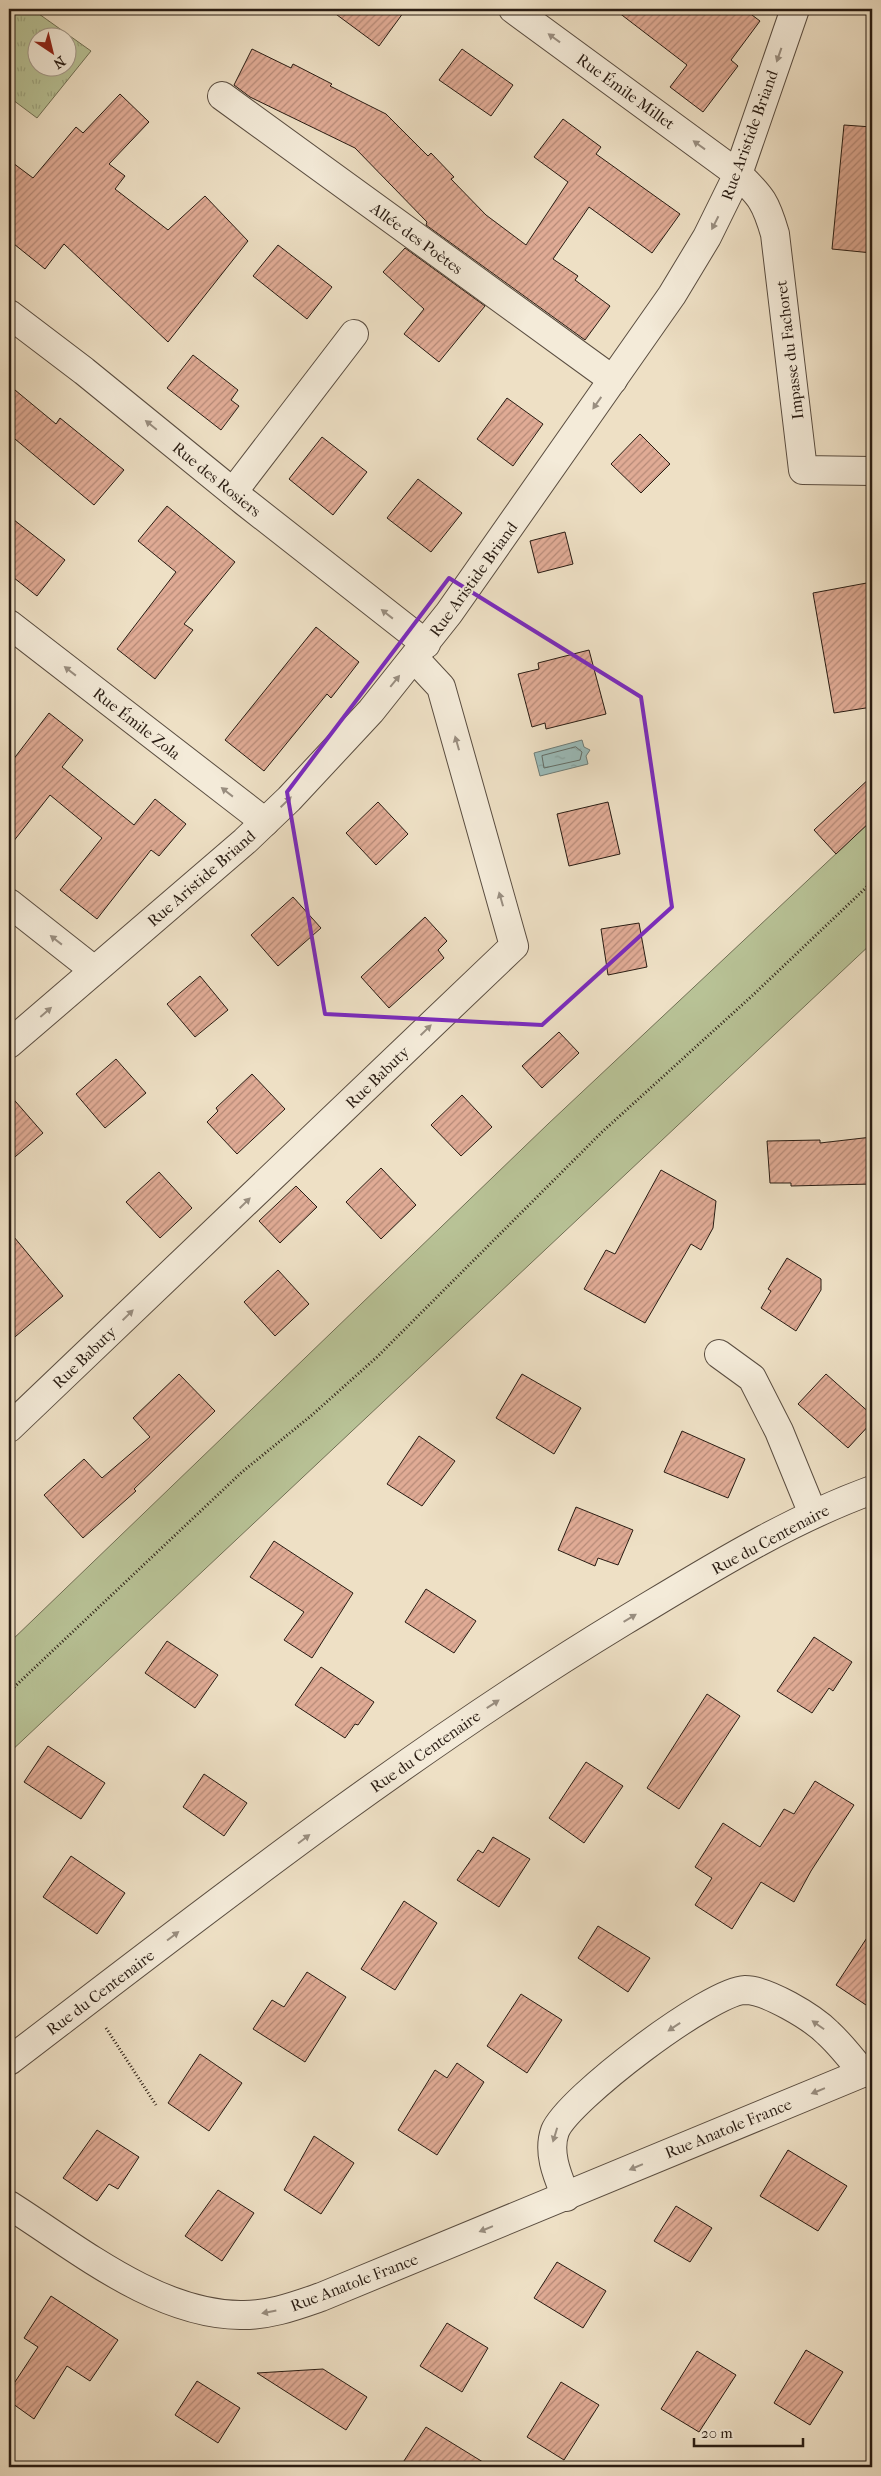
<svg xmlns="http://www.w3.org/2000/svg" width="881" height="2476" font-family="'IM FELL French Canon',serif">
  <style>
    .grass { fill: url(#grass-tufts); stroke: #706f54; fill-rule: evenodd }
    .park { fill: #b8c296; stroke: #706f54 }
    .water { fill: url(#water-ripples); stroke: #6d7c77 }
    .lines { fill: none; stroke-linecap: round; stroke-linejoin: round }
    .shore { stroke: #626c66; stroke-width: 1 }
    .building { fill: url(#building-hatch); stroke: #291c13 }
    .minor-casing { stroke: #5a4d40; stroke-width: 30 }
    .path { stroke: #291c13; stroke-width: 3; stroke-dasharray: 1 2.5; stroke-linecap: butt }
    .minor { stroke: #f4ebd9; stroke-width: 28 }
    .oneway { fill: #998e80 }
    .marked { fill: none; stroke: #7b2cbf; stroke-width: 4; stroke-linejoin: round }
    .labels { text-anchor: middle; stroke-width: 4; stroke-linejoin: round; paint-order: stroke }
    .street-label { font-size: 16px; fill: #291c13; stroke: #f4ebd9 }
  </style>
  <defs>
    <pattern id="grass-tufts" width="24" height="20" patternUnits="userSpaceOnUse" patternTransform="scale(1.25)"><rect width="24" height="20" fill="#b8c296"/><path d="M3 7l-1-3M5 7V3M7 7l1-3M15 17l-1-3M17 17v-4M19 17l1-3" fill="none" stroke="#9ea680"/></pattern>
    <pattern id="water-ripples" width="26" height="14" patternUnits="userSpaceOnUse" patternTransform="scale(1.25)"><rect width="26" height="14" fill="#9bbcba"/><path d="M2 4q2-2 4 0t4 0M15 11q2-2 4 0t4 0" fill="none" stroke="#86a19f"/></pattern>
    <pattern id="building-hatch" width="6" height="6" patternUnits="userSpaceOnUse" patternTransform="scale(1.25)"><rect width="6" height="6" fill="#e0ab95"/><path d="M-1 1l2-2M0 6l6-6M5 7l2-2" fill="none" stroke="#b68a78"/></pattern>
  </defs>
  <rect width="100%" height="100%" fill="#eee0c5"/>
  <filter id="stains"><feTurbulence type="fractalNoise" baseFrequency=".004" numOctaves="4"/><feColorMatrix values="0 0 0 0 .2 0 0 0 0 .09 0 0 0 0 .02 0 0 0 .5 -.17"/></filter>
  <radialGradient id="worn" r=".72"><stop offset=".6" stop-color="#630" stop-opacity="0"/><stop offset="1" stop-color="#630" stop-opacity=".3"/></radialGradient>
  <path class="grass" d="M9,9H32L91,51L37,118L9,97ZM38,38H68V68H38Z"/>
  <path class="park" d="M872,820V943L9,1753V1643L548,1124Z"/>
  <path class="water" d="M582,740L584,747L590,750L586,756L588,764L540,776L534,753Z"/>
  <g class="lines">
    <path class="shore" d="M576,747L582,752L580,760L544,768L542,756Z"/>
  </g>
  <g class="building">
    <path d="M329,9H406L379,46Z"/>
    <path d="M614,9H744L760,21L731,60L738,66L703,112L670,87L687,65Z"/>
    <path d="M252,49L291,68L293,64L332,84L330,86L386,114L428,156L431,153L454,177L451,179L486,215L526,245L568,182L534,157L563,119L601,147L596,154L680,214L652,253L589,207L553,259L578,276L575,280L610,306L585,340L426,225L427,222L355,148L250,97L234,85Z"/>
    <path d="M462,49L513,85L491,116L439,80Z"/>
    <path d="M120,94L149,122L109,164L125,176L115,189L168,230L205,196L248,241L168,342L64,244L45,269L9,240V160L33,178L76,127L83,133Z"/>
    <path d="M844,125L872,127V253L832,249Z"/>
    <path d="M278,245L332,287L307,319L253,276Z"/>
    <path d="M405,248L485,306L439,362L404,334L424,309L383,272Z"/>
    <path d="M193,355L238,390L231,400L239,406L221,430L167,388Z"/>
    <path d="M9,385L56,424L60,418L124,470L94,505L9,434Z"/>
    <path d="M507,398L543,424L513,466L477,439Z"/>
    <path d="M640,434L670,464L641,493L611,464Z"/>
    <path d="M322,437L367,472L333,515L289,479Z"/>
    <path d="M418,479L462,513L431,552L387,518Z"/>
    <path d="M167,506L235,562L184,624L193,630L155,679L117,649L176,572L138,541Z"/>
    <path d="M9,516L65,560L37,596L9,574Z"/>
    <path d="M565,532L573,564L538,573L530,541Z"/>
    <path d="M872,582V707L834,713L813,593Z"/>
    <path d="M316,627L359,662L331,698L327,694L264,771L225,740Z"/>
    <path d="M589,650L606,714L546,729L545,723L532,727L518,674L539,669L538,663Z"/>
    <path d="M49,713L83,740L62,767L134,825L155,799L186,824L159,856L151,850L97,919L60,890L102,838L50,795L9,847V765Z"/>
    <path d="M872,776V820L836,854L814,830Z"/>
    <path d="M378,802L408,834L376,865L346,833Z"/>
    <path d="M608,802L620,854L569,866L557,814Z"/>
    <path d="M293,897L321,928L278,966L251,935Z"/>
    <path d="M425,917L447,941L438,950L444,958L389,1008L361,977Z"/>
    <path d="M639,923L647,967L608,975L601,929Z"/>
    <path d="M200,976L228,1010L195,1037L167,1004Z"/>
    <path d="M559,1032L579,1053L542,1088L522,1066Z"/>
    <path d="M116,1059L146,1093L105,1128L76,1094Z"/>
    <path d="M252,1074L285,1109L237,1154L207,1122L218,1111L216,1108Z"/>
    <path d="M9,1094L43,1133L9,1162Z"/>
    <path d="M462,1095L492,1127L461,1156L431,1125Z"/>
    <path d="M872,1137V1184L791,1186V1183H770L767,1141L820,1140V1143Z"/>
    <path d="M381,1168L416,1205L381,1239L346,1202Z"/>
    <path d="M661,1170L716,1201L713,1228L701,1250L691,1244L645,1323L584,1289L606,1250L615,1254Z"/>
    <path d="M159,1172L192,1208L160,1238L126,1202Z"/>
    <path d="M296,1186L317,1207L280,1243L259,1221Z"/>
    <path d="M9,1231L63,1296L9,1342Z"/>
    <path d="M787,1258L821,1279V1290L796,1331L761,1308L771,1291L768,1289Z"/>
    <path d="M278,1270L309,1304L275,1336L244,1302Z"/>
    <path d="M179,1374L215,1411L134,1489L136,1491L83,1538L44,1495L84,1459L102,1478L150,1437L133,1418Z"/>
    <path d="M522,1374L581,1408L554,1454L496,1418Z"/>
    <path d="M826,1374L872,1415V1422L848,1448L798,1404Z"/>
    <path d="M682,1431L745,1459L728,1498L664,1472Z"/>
    <path d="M419,1436L455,1461L422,1506L387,1484Z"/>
    <path d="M576,1507L633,1530L618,1565L598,1558L595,1566L558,1550Z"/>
    <path d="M274,1541L353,1593L312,1658L284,1640L304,1612L250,1577Z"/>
    <path d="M426,1589L476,1621L454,1653L405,1622Z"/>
    <path d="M814,1637L852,1662L833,1691L829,1688L812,1713L777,1691Z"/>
    <path d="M167,1641L218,1675L195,1708L145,1673Z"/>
    <path d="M321,1667L374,1702L358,1725L355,1724L345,1738L295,1705Z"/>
    <path d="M707,1694L740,1716L679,1809L647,1788Z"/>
    <path d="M48,1746L105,1783L81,1819L24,1782Z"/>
    <path d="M586,1762L623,1786L584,1843L549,1818Z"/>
    <path d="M204,1774L247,1803L224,1836L183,1807Z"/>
    <path d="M815,1781L854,1805L811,1871L794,1902L761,1882L732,1929L695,1905L712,1878L695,1867L723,1823L760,1847L784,1809L794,1814Z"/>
    <path d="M493,1837L530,1859L499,1907L457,1880L478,1850L483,1853Z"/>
    <path d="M71,1856L125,1893L97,1934L43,1897Z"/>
    <path d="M404,1901L437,1923L395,1990L361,1969Z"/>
    <path d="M598,1926L650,1958L628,1992L578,1958Z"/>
    <path d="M872,1930V2009L836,1985Z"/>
    <path d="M307,1972L346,1997L305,2062L253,2029L272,2000L284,2007Z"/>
    <path d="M521,1994L562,2020L527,2073L487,2046Z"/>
    <path d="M200,2054L242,2083L209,2131L168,2103Z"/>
    <path d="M457,2063L484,2082L437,2155L398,2130L435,2070L447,2078Z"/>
    <path d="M97,2130L139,2157L118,2189L109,2184L97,2201L63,2178Z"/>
    <path d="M314,2136L354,2163L321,2214L284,2190Z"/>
    <path d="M788,2150L847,2186L818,2231L760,2196Z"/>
    <path d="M218,2190L254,2213L222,2261L185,2236Z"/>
    <path d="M676,2206L712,2228L690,2262L654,2241Z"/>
    <path d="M557,2262L606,2291L583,2328L534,2298Z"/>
    <path d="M51,2296L118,2340L90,2381L67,2366L34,2419L9,2401V2391L38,2347L24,2338Z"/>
    <path d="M447,2323L488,2348L462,2392L420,2366Z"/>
    <path d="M806,2350L843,2372L810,2425L774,2403Z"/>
    <path d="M697,2351L736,2375L699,2432L661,2409Z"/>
    <path d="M323,2369L367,2397L346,2430L257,2373Z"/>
    <path d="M197,2381L240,2408L218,2443L175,2415Z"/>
    <path d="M561,2382L599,2405L564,2460L527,2437Z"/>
    <path d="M426,2427L491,2467H400Z"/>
  </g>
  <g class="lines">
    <defs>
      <g id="minor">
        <path d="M513,9L738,174C762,197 766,203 775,234L803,470L872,471"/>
        <path d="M222,96L613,380"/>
        <path d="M9,314L84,371L245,502L426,644"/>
        <path d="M233,492L354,334"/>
        <path d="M9,624L265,822"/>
        <path d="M9,903L94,970"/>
        <path d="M9,1044L245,841L289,799L371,711L449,613L672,295L707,237L738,174L795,9"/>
        <path d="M719,1354L752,1378L779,1431L813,1514"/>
        <path d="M9,1428L514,946L441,687L414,658"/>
        <path d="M9,2061C209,1908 408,1752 624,1621C704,1573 784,1522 872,1490"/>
        <path d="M566,2197C558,2177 547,2153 555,2131C568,2099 710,1991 745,1990C767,1990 812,2017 828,2033C841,2045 852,2059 863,2073"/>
        <path d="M9,2205C77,2248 156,2314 240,2315C268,2316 295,2306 321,2297L872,2069"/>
      </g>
    </defs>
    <use href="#minor" class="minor-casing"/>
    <g class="path">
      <path d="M9,1692L242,1472L312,1415L377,1357L602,1132L753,995L872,882"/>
      <path d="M106,2028L156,2105"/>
    </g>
    <use href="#minor" class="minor"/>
  </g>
  <defs><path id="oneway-solid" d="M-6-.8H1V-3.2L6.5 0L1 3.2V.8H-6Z" transform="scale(1.25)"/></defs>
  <g class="oneway">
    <use href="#oneway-solid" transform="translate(554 38) rotate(-144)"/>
    <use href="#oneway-solid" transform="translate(779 55) rotate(109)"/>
    <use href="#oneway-solid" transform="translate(699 145) rotate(-144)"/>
    <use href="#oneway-solid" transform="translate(715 223) rotate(117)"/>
    <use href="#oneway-solid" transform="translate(597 403) rotate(125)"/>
    <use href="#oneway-solid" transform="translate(151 425) rotate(-141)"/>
    <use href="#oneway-solid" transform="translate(387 614) rotate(-142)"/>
    <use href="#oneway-solid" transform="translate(70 671) rotate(-142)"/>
    <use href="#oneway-solid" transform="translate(395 681) rotate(-51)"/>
    <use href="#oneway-solid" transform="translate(457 743) rotate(-106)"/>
    <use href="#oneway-solid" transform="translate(227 792) rotate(-142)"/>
    <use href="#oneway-solid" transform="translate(286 802) rotate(-44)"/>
    <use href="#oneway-solid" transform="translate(501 899) rotate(-106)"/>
    <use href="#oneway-solid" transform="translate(56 940) rotate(-142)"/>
    <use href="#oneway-solid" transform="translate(46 1012) rotate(-41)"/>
    <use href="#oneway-solid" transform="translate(426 1030) rotate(-44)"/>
    <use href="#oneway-solid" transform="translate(245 1203) rotate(-44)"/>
    <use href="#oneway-solid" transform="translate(128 1315) rotate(-44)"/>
    <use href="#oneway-solid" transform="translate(630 1618) rotate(-31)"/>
    <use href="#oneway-solid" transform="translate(493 1704) rotate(-33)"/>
    <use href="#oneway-solid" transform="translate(304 1839) rotate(-37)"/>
    <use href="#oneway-solid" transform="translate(173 1936) rotate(-37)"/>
    <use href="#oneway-solid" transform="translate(818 2025) rotate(-145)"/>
    <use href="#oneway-solid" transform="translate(674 2027) rotate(146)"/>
    <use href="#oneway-solid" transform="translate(818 2091) rotate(158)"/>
    <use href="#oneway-solid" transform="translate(555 2135) rotate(107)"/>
    <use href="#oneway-solid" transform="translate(636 2167) rotate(157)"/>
    <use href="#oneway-solid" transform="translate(486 2229) rotate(158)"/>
    <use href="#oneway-solid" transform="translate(269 2312) rotate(169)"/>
  </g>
  <path class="marked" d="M449,578L641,697L672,907L542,1025L325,1014L287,792Z"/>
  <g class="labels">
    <g class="street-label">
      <text transform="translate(626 91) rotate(36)" y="6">Rue Émile Millet</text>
      <text transform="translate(749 135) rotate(-70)" y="6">Rue Aristide Briand</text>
      <text transform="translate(417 238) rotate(36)" y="6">Allée des Poètes</text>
      <text transform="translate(789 350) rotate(-97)" y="6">Impasse du Fachoret</text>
      <text transform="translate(217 479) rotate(39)" y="6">Rue des Rosiers</text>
      <text transform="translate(473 579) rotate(-54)" y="6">Rue Aristide Briand</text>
      <text transform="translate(137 723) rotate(38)" y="6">Rue Émile Zola</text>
      <text transform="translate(201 878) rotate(-41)" y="6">Rue Aristide Briand</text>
      <text transform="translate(377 1077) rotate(-44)" y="6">Rue Babuty</text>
      <text transform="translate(84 1357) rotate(-44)" y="6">Rue Babuty</text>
      <text transform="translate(770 1539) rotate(-28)" y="6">Rue du Centenaire</text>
      <text transform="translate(425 1751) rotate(-35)" y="6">Rue du Centenaire</text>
      <text transform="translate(100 1992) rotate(-37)" y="6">Rue du Centenaire</text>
      <text transform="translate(728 2128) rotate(-22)" y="6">Rue Anatole France</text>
      <text transform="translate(354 2282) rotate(-21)" y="6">Rue Anatole France</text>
    </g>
  </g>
  <rect width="881" height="2476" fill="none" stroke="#eee0c5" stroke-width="30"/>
  <rect x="10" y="10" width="861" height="2456" fill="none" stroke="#291c13" stroke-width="2.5"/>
  <rect x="15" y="15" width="851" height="2446" fill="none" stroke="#291c13"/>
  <g transform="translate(52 52) rotate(145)"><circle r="24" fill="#f4ebd9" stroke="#a3988a"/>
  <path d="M0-4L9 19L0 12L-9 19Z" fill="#8f2418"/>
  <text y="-8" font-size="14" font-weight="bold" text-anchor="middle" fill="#291c13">N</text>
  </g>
  <path d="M694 2438v8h109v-8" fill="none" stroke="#291c13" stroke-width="2.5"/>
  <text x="701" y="2438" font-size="15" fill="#291c13" stroke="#f4ebd9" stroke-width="4" paint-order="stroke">20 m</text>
  <rect width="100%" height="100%" filter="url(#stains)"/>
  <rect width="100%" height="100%" fill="url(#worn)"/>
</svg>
